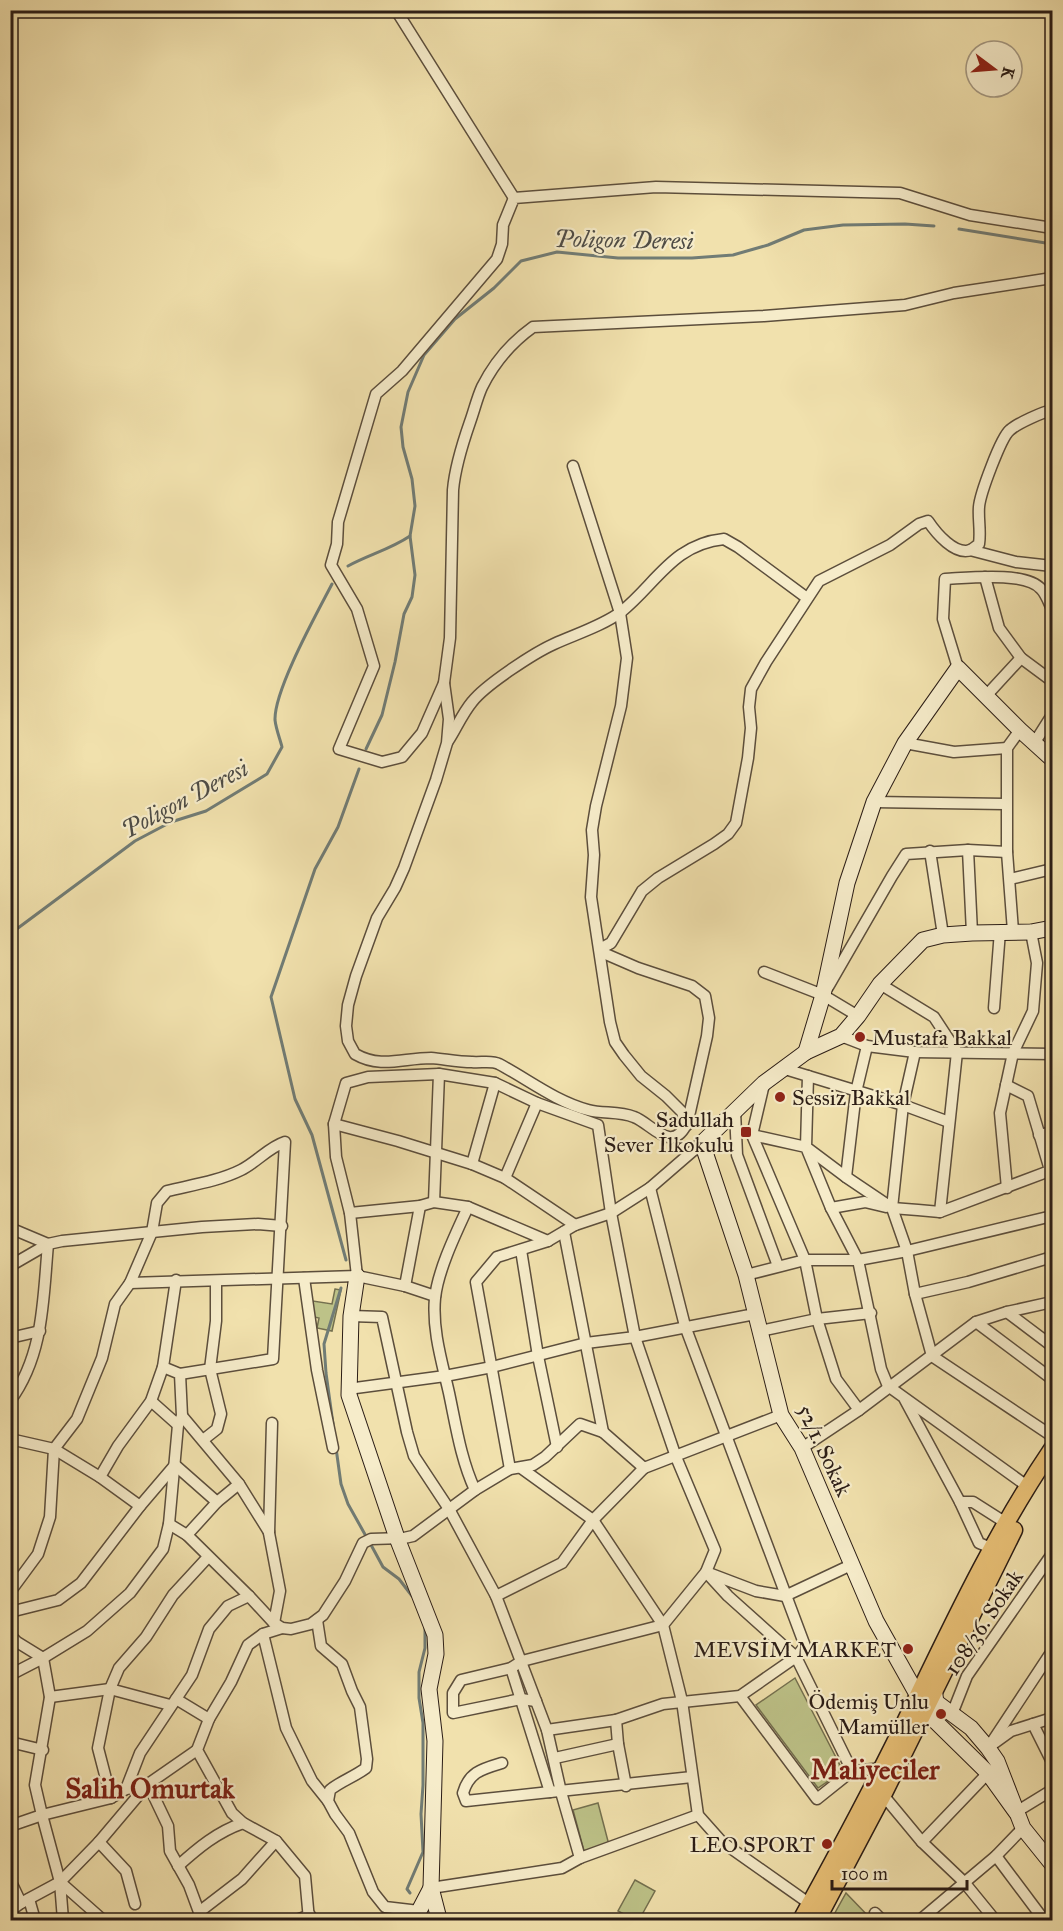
<svg xmlns="http://www.w3.org/2000/svg" width="1063" height="1931" font-family="'IM FELL Great Primer',serif">
  <style>
    .green { fill: #bdc288; stroke: #74704f; stroke-width: 1.5 }
    .lines { fill: none; stroke-linecap: round; stroke-linejoin: round }
    .stream { stroke: #717c75; stroke-width: 3 }
    .street-casing { stroke: #5c4e3c; stroke-width: 13 }
    .secondary-casing { stroke: #2b1d16; stroke-width: 17 }
    .primary-casing { stroke: #2b1d16; stroke-width: 19 }
    .street { stroke: #f6ecca; stroke-width: 10 }
    .secondary { stroke: #f6ecca; stroke-width: 15 }
    .primary { stroke: #e8c076; stroke-width: 16 }
    .poi-dot { fill: #8f2418; stroke: #f6ecca; stroke-width: 2 }
    .labels { text-anchor: middle; stroke-width: 4.5; stroke-linejoin: round; paint-order: stroke }
    .poi-label { font-size: 22px; fill: #2b1d16; stroke: #f6ecca; text-anchor: end }
    .street-label { font-size: 22px; fill: #2b1d16; stroke: #f6ecca }
    .water-label { font-size: 24px; font-style: italic; fill: #4e4c46; stroke: #f6ecca }
    .district-label { font-size: 28px; font-weight: bold; fill: #7a1f14; stroke: #f6ecca }
  </style>
  <rect width="100%" height="100%" fill="#f1e1ad"/>
  <filter id="stains"><feTurbulence type="fractalNoise" baseFrequency=".00333" numOctaves="4"/><feColorMatrix values="0 0 0 0 .2 0 0 0 0 .09 0 0 0 0 .02 0 0 0 .5 -.17"/></filter>
  <radialGradient id="worn" r=".72"><stop offset=".6" stop-color="#630" stop-opacity="0"/><stop offset="1" stop-color="#630" stop-opacity=".3"/></radialGradient>
  <g class="green">
    <path d="M335,1289L341,1290L332,1331L317,1328L319,1318L310,1316L313,1301L332,1304Z"/>
    <path d="M795,1678L843,1771L818,1788L756,1705Z"/>
    <path d="M598,1803L609,1845L584,1851L573,1810Z"/>
    <path d="M635,1880L655,1891L639,1920H635L618,1911Z"/>
    <path d="M846,1893L872,1920H831Z"/>
  </g>
  <g class="lines">
    <g class="stream">
      <path d="M959,229L1052,244"/>
      <path d="M348,566C368,555 391,549 410,536L415,506L412,479L403,447L401,427L408,392L424,355L455,319L494,288L521,261L557,252L618,258H692L733,255L768,245L804,230L843,225L905,224L934,226"/>
      <path d="M366,749L382,715L395,662L404,614L412,597L415,575L410,536"/>
      <path d="M10,934L135,841L171,822L206,811L267,774L282,747C280,739 276,729 275,720C274,690 317,613 332,584"/>
      <path d="M346,1260L312,1135L295,1099L271,997L315,869L338,827L359,769"/>
      <path d="M333,1424L326,1373L324,1344L341,1288"/>
      <path d="M336,1448L341,1484L348,1504L367,1538"/>
      <path d="M370,1543L383,1567L399,1579L412,1596"/>
      <path d="M410,1893L407,1889L423,1852L421,1814L423,1785V1723L419,1698V1672L425,1648V1627"/>
    </g>
    <defs>
      <g id="street">
        <path d="M396,10L514,198"/>
        <path d="M1052,228L970,215L900,193L656,187L514,198L503,225L502,244L497,259L402,371L376,394L338,522L337,544L331,565L357,609L374,666L339,749L382,762L402,757L422,733L444,683L450,638L453,490C455,467 462,445 470,422C474,411 477,398 482,387C494,363 512,342 533,327L764,316L905,305L954,293L1052,278"/>
        <path d="M970,550L1016,562L1052,566"/>
        <path d="M985,577L999,628L1021,658L1052,681"/>
        <path d="M958,668L943,619L945,579C967,578 1026,571 1041,589C1046,594 1049,603 1052,609"/>
        <path d="M444,683L449,719L447,743L436,780L404,868L395,888L377,918L356,976L348,1005L346,1026L348,1041L355,1054C381,1069 403,1058 431,1058C444,1059 458,1062 472,1062C480,1063 492,1060 499,1064C529,1080 555,1101 588,1110C603,1114 619,1111 634,1117C651,1123 671,1154 686,1125L682,1112L666,1096L641,1076L624,1055L615,1042L610,1022L591,897L594,855L592,830L596,806L621,706L627,658L620,613L573,466"/>
        <path d="M985,697L1021,658"/>
        <path d="M448,741C456,729 462,714 472,702C485,685 534,653 554,644C576,634 602,626 621,612C656,584 673,544 724,539L738,547L807,598"/>
        <path d="M1035,742L1052,715"/>
        <path d="M905,743L954,752L1007,748"/>
        <path d="M874,802L1005,804"/>
        <path d="M968,850L972,933"/>
        <path d="M930,851L943,935"/>
        <path d="M1010,879L1052,869"/>
        <path d="M1013,931L1007,852V748L1020,730"/>
        <path d="M600,949L611,943L642,891L658,878L714,844L728,834L736,823L748,758L751,728L749,707L751,689L766,662L819,581L890,545L919,524L928,521C936,533 955,556 971,550C974,548 976,546 979,544C981,531 978,519 979,507C980,494 1001,437 1010,430C1018,423 1043,412 1052,410"/>
        <path d="M601,952L638,968L692,986L705,996L709,1018L707,1036L687,1125"/>
        <path d="M764,972L823,995L858,1016"/>
        <path d="M880,984L934,1017L957,1052L940,1212"/>
        <path d="M828,987L892,876L906,854L968,850L1007,852"/>
        <path d="M994,1008L1000,931"/>
        <path d="M841,1036L867,1046L915,1052L1052,1054"/>
        <path d="M915,1052L903,1105L892,1208L907,1251L915,1294L932,1356L1052,1436"/>
        <path d="M785,1069L808,1076L806,1147L846,1177L892,1208L918,1210L940,1212L1052,1170"/>
        <path d="M808,1076L903,1105L949,1122"/>
        <path d="M764,1084L752,1135L805,1260L817,1319L836,1379L859,1410"/>
        <path d="M1006,1085L1028,1096L1050,1170"/>
        <path d="M735,1111L737,1155L778,1266"/>
        <path d="M334,1124L398,1141L472,1164L505,1178L575,1225"/>
        <path d="M752,1135L806,1147L831,1208L858,1260L881,1369L888,1386L1027,1486"/>
        <path d="M1039,1135L1052,1132"/>
        <path d="M472,1164L495,1083"/>
        <path d="M846,1177L856,1092L867,1046"/>
        <path d="M505,1178L537,1103"/>
        <path d="M1007,1188L1000,1113L1013,1053L1033,1011L1037,963L1031,932"/>
        <path d="M434,1202L439,1074"/>
        <path d="M468,1207C456,1233 438,1270 435,1298C432,1330 442,1362 449,1393C456,1426 461,1460 475,1490"/>
        <path d="M831,1208L865,1202L886,1207"/>
        <path d="M350,1213L420,1206L434,1202L468,1207L548,1241"/>
        <path d="M10,1228L48,1244C43,1299 44,1355 10,1401"/>
        <path d="M564,1232L603,1432"/>
        <path d="M521,1250L538,1356L557,1447"/>
        <path d="M10,1266L48,1244L62,1241L202,1227L258,1224L282,1226"/>
        <path d="M746,1275L805,1260H858L907,1251L1052,1216"/>
        <path d="M357,1276L350,1213L336,1157L334,1124L346,1083L368,1077L439,1074L495,1083L537,1103L598,1125L611,1213L635,1337L676,1457L715,1550L706,1572L663,1625L522,1661L511,1668L461,1680L453,1693V1713L521,1699L536,1701"/>
        <path d="M304,1278L317,1370L333,1448"/>
        <path d="M130,1283L357,1276L405,1286L435,1296"/>
        <path d="M405,1286L420,1206"/>
        <path d="M915,1294L968,1282L1052,1257"/>
        <path d="M1007,1312L1052,1346"/>
        <path d="M351,1316L382,1317L407,1432L414,1456L449,1509L496,1596L547,1730L561,1792L580,1858"/>
        <path d="M976,1322L1052,1379"/>
        <path d="M760,1331L817,1319L871,1313"/>
        <path d="M10,1338L40,1331"/>
        <path d="M348,1389L445,1376L492,1367L586,1343L635,1337L755,1314"/>
        <path d="M905,1400L960,1502L979,1543L991,1548"/>
        <path d="M151,1401L178,1425"/>
        <path d="M182,1416L239,1484L269,1532"/>
        <path d="M272,1423L269,1533L280,1591L274,1623"/>
        <path d="M10,1439L54,1449L100,1477L140,1506"/>
        <path d="M203,1440L217,1429L221,1414L210,1369L216,1321V1281"/>
        <path d="M802,1448L859,1410L976,1322L1007,1312L1052,1302"/>
        <path d="M521,1468L593,1520L663,1625L682,1701L698,1815L722,1842L810,1904"/>
        <path d="M510,1469L476,1282L497,1257L548,1241L575,1225L611,1213L650,1188L702,1143"/>
        <path d="M100,1477L118,1446L151,1401L163,1367"/>
        <path d="M960,1502H973L1006,1523"/>
        <path d="M169,1524L187,1535L249,1596L274,1623L282,1628L291,1629L311,1624L323,1615L345,1581L363,1543L371,1539L404,1538L413,1536L475,1490L510,1469L533,1465L545,1457L580,1424L603,1432L644,1468L781,1415"/>
        <path d="M187,1535L217,1502L239,1484"/>
        <path d="M851,1565L785,1596L756,1591L706,1572L728,1596L796,1657L852,1771"/>
        <path d="M10,1592L38,1554L50,1517L54,1449L77,1419L102,1358L115,1304L130,1283L152,1232L157,1203L167,1191C192,1185 219,1181 241,1170C257,1162 269,1147 285,1142L273,1359L180,1374"/>
        <path d="M496,1596L562,1563L593,1520L644,1468"/>
        <path d="M10,1612L58,1600L81,1583L140,1506L175,1465L217,1502"/>
        <path d="M317,1620L321,1646L342,1664L352,1691L360,1707L367,1759L366,1768C354,1777 341,1781 330,1790L328,1801L335,1814L349,1833L373,1892L385,1907L419,1911"/>
        <path d="M282,1628L263,1634L248,1645L231,1682L209,1719L197,1750L232,1813L243,1823L276,1841L305,1876L309,1920"/>
        <path d="M263,1634L286,1728L312,1781L328,1801"/>
        <path d="M10,1635L17,1642L43,1658L50,1697L35,1785L42,1815L60,1882L103,1920"/>
        <path d="M511,1668L550,1792L692,1777"/>
        <path d="M10,1675L43,1658L87,1631L130,1593L163,1549L169,1524L178,1425L182,1416L180,1374L163,1367L176,1280"/>
        <path d="M740,1696L817,1799L852,1771L884,1768"/>
        <path d="M50,1697L110,1689L170,1705"/>
        <path d="M176,1699L209,1719"/>
        <path d="M952,1714L967,1676L1052,1554"/>
        <path d="M1033,1724L1052,1762"/>
        <path d="M547,1730L616,1720"/>
        <path d="M10,1742L43,1750"/>
        <path d="M993,1744L1011,1731L1052,1718"/>
        <path d="M988,1748L1052,1651"/>
        <path d="M555,1758L618,1744"/>
        <path d="M502,1763C482,1769 469,1772 463,1793L466,1801L550,1792"/>
        <path d="M988,1773L922,1842L964,1882L995,1920"/>
        <path d="M626,1786L618,1744L616,1720L663,1704L740,1696L796,1657L805,1646L685,1326L650,1188"/>
        <path d="M126,1789L140,1753L192,1675L209,1629L228,1606L249,1596"/>
        <path d="M883,1795L922,1842"/>
        <path d="M111,1798L98,1748L110,1689L119,1668L146,1637L173,1595L208,1557"/>
        <path d="M1016,1812L1052,1790"/>
        <path d="M10,1826L42,1815L111,1798L126,1789L148,1784L168,1826L170,1851L189,1885L199,1912V1920"/>
        <path d="M99,1842L126,1871L135,1904"/>
        <path d="M996,1856L1044,1920"/>
        <path d="M178,1866C198,1848 217,1832 243,1823"/>
        <path d="M10,1880L21,1903"/>
        <path d="M60,1882L63,1920"/>
        <path d="M431,1888L562,1868L580,1858L698,1815"/>
        <path d="M29,1899L35,1920"/>
        <path d="M10,1911L21,1903L60,1882L99,1842L148,1784L197,1750"/>
        <path d="M199,1912L242,1879L276,1841"/>
        <path d="M875,1913L882,1920"/>
        <path d="M296,1920L310,1915"/>
        <path d="M920,1920L996,1856L1023,1828"/>
      </g>
      <g id="secondary">
        <path d="M806,1052L823,995L847,883L874,802L905,743L958,668L1020,730L1052,759"/>
        <path d="M357,1276L351,1316L349,1395L397,1538L435,1635L436,1654L429,1689L435,1741L431,1888L438,1915V1920"/>
        <path d="M934,1689L936,1702L971,1728L988,1748L997,1761L1023,1828L1052,1864"/>
        <path d="M1016,1812L988,1773L934,1720L918,1696L876,1621L802,1448L781,1415L746,1275L702,1143L764,1083L806,1052L841,1036L858,1016L880,984L923,940L943,935L972,933L1031,932L1052,928"/>
        <path d="M417,1920L419,1911L431,1888"/>
      </g>
      <g id="primary">
        <path d="M801,1920C838,1853 875,1784 909,1714C953,1623 995,1533 1052,1449"/>
        <path d="M817,1920L883,1795L1014,1530"/>
      </g>
    </defs>
    <use href="#street" class="street-casing"/>
    <use href="#secondary" class="secondary-casing"/>
    <use href="#primary" class="primary-casing"/>
    <use href="#street" class="street"/>
    <use href="#secondary" class="secondary"/>
    <use href="#primary" class="primary"/>
  </g>
  <g class="poi-dot">
    <circle cx="860" cy="1037" r="6"/>
    <circle cx="780" cy="1097" r="6"/>
    <rect x="740" y="1126" width="12" height="12" rx="3"/>
    <circle cx="908" cy="1649" r="6"/>
    <circle cx="941" cy="1714" r="6"/>
    <circle cx="827" cy="1844" r="6"/>
  </g>
  <g class="labels">
    <g class="poi-label">
      <text x="872" y="1045" text-anchor="start">Mustafa Bakkal</text>
      <text x="792" y="1105" text-anchor="start">Sessiz Bakkal</text>
      <text x="734" y="1127">Sadullah<tspan x="734" dy="25">Sever İlkokulu</tspan></text>
      <text x="896" y="1657">MEVSİM MARKET</text>
      <text x="929" y="1709">Ödemiş Unlu<tspan x="929" dy="25">Mamüller</tspan></text>
      <text x="815" y="1852">LEO SPORT</text>
    </g>
    <g class="street-label">
      <text transform="translate(825 1450) rotate(65)" y="8">52/1. Sokak</text>
      <text transform="translate(983 1622) rotate(-56)" y="8">108/36. Sokak</text>
    </g>
    <g class="water-label">
      <text transform="translate(624 240) rotate(1)" y="8">Poligon Deresi</text>
      <text transform="translate(185 799) rotate(-28)" y="8">Poligon Deresi</text>
    </g>
    <g class="district-label">
      <text x="875" y="1779">Maliyeciler</text>
      <text x="150" y="1798">Salih Omurtak</text>
    </g>
  </g>
  <rect width="1063" height="1931" fill="none" stroke="#f1e1ad" stroke-width="36"/>
  <rect x="12" y="12" width="1039" height="1907" fill="none" stroke="#2b1d16" stroke-width="3"/>
  <rect x="18" y="18" width="1027" height="1895" fill="none" stroke="#2b1d16" stroke-width="1.5"/>
  <g transform="translate(994 69) rotate(106)"><circle r="28" fill="#f6ecca" stroke="#a59982" stroke-width="1.5"/>
  <path d="M0-4.5L10 22L0 15L-10 22Z" fill="#8f2418"/>
  <text y="-9" font-size="16" font-weight="bold" text-anchor="middle" fill="#2b1d16">K</text>
  </g>
  <path d="M832 1880v9h135v-9" fill="none" stroke="#2b1d16" stroke-width="3"/>
  <text x="841" y="1880" font-size="18" fill="#2b1d16" stroke="#f6ecca" stroke-width="4.5" paint-order="stroke">100 m</text>
  <rect width="100%" height="100%" filter="url(#stains)"/>
  <rect width="100%" height="100%" fill="url(#worn)"/>
</svg>
